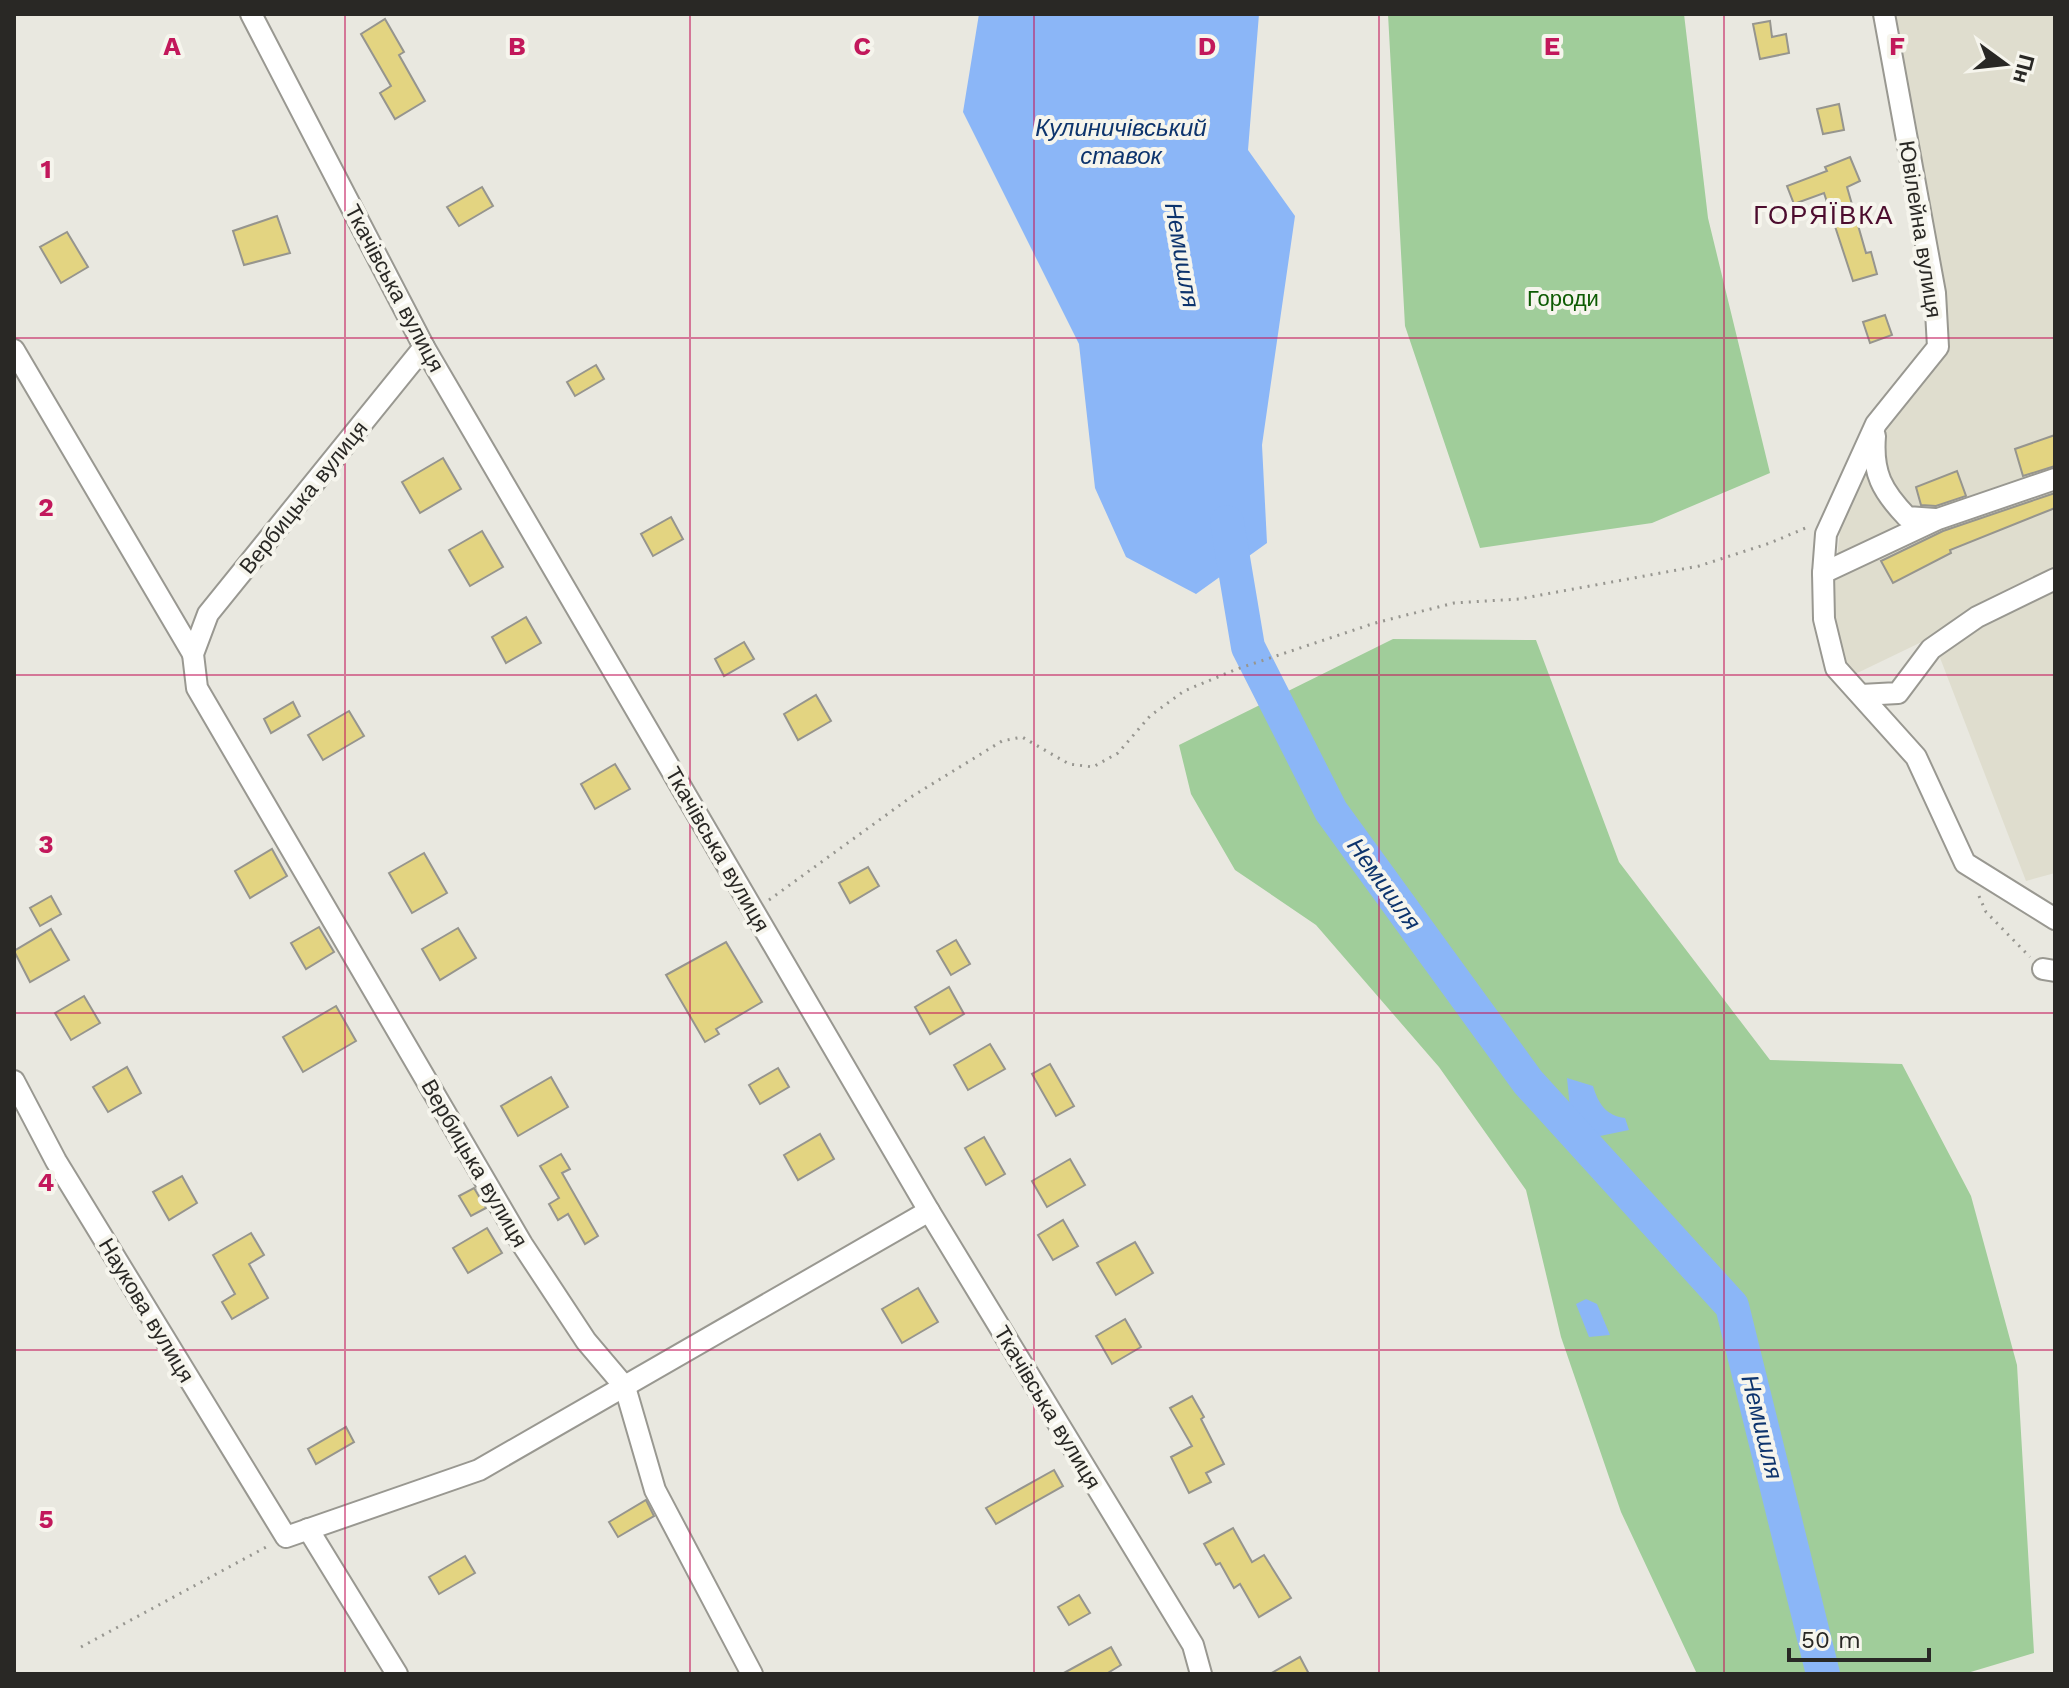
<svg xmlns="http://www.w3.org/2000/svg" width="2069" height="1688" font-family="'Work Sans',sans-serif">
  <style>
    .built { fill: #dfddce }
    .green { fill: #a0cd9a }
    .water { fill: #8bb6f7 }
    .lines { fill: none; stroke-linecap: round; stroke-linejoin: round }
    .river { stroke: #8bb6f7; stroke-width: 34 }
    .building { fill: #e3d481; stroke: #96958e; stroke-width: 2 }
    .minor-casing { stroke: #999891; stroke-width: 24 }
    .path { stroke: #979690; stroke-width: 3; stroke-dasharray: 2 6; stroke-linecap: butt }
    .minor { stroke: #fff; stroke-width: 20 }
    .grid { fill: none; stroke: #c2185b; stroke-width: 2; stroke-opacity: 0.55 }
    .labels { text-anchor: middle; stroke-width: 8; stroke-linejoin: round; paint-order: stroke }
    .street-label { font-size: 22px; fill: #292825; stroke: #f6f5ed }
    .park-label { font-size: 22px; fill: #0d5b03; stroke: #f6f5ed }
    .water-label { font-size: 24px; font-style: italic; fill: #0d346d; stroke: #f6f5ed }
    .quarter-label { font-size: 26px; letter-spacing: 2px; fill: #4c0c2e; stroke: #f6f5ed }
    .grid-label { font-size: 26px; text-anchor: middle; font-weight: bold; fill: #c2185b; stroke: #f6f5ed; stroke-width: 8; stroke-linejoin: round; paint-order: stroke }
  </style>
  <rect width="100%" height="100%" fill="#e9e8e0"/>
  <path class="built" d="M1890,14H2055V873L2026,881L1932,637L1849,677L1830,617L1841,523L1883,426L1944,346Z"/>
  <g class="green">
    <path d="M1388,14H1684L1708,218L1770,473L1652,523L1480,548L1405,326Z"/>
    <path d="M1393,639L1536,640L1619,862L1770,1060L1902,1064L1971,1196L2017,1365L2034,1653L1964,1674H1697L1621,1512L1561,1337L1526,1190L1439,1067L1316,925L1235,870L1191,794L1179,745Z"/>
  </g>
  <g class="water">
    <path d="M979,14H1259L1248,150L1295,216L1262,445L1267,543L1196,594L1126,557L1095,488L1079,344L963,112Z"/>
    <path d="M1567,1078L1593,1086C1598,1103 1606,1116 1625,1118L1629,1130L1600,1136L1571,1118Z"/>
    <path d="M1586,1299L1597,1304L1610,1335L1589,1337L1576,1304Z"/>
  </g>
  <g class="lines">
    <path class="river" d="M1227,522L1248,647L1331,811L1528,1082L1732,1306L1823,1674"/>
  </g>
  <g class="building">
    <path d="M385,19L404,52L399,55L425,101L395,119L380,93L391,86L361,34Z"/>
    <path d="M1770,21L1772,37L1786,34L1789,53L1760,59L1753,24Z"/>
    <path d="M1839,104L1844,130L1823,134L1817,109Z"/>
    <path d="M1850,157L1860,181L1847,187L1866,253L1871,252L1877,274L1853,281L1824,193L1794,204L1787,186L1827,171L1825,167Z"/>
    <path d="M482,187L493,206L459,226L447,207Z"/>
    <path d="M277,216L290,253L244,265L233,231Z"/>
    <path d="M67,232L88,267L61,283L40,247Z"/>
    <path d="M1885,315L1892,335L1870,343L1863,322Z"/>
    <path d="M596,365L604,379L575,396L567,382Z"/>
    <path d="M2055,435V466L2023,476L2015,449Z"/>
    <path d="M443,458L461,489L420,513L402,482Z"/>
    <path d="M1957,471L1966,496L1936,506L1921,505L1916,487Z"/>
    <path d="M2055,493V508L1950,550L1951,553L1893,583L1881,561L1943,531Z"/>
    <path d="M671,517L683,539L653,556L641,534Z"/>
    <path d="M482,531L503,567L470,586L449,550Z"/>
    <path d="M526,617L541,643L506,663L492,637Z"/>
    <path d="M744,642L754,659L724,676L715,659Z"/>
    <path d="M816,695L831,721L798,740L784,714Z"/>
    <path d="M293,702L300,716L271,733L264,719Z"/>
    <path d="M349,711L364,736L323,760L308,735Z"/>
    <path d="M615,764L630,789L595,809L581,784Z"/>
    <path d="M272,849L287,876L250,898L235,871Z"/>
    <path d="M424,853L447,893L412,913L389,873Z"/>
    <path d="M868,867L879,886L850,903L839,883Z"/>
    <path d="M51,896L61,914L40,926L30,908Z"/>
    <path d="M319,927L334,952L306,969L291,943Z"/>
    <path d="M458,928L476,958L440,980L422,949Z"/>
    <path d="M51,929L69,960L30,982L14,951Z"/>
    <path d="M956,940L970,964L951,975L937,951Z"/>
    <path d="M726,942L762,1002L716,1029L719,1034L705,1042L666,975Z"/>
    <path d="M949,987L964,1014L930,1034L915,1007Z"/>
    <path d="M84,996L100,1023L71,1040L55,1013Z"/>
    <path d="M336,1006L356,1041L303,1072L283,1037Z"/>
    <path d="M990,1044L1005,1069L968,1090L954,1065Z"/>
    <path d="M1050,1064L1074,1106L1056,1116L1032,1074Z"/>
    <path d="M127,1067L141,1093L108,1112L93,1087Z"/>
    <path d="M778,1068L789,1087L760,1104L749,1085Z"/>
    <path d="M551,1077L568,1107L518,1136L501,1106Z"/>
    <path d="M820,1134L834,1159L798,1180L784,1155Z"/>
    <path d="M984,1137L1005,1174L986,1185L965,1148Z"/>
    <path d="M561,1154L570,1169L562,1173L598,1236L585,1244L568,1214L558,1220L549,1204L559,1198L540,1166Z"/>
    <path d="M1070,1159L1085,1185L1047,1207L1032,1181Z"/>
    <path d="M182,1176L197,1203L169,1220L153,1192Z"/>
    <path d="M474,1188L486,1208L471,1216L459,1196Z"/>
    <path d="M1063,1220L1078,1246L1053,1260L1038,1235Z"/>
    <path d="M487,1228L502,1253L468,1273L453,1248Z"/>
    <path d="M251,1233L264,1255L249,1264L268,1298L232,1319L222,1302L235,1294L213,1255Z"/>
    <path d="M1135,1242L1153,1273L1116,1295L1097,1263Z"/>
    <path d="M918,1288L938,1322L902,1343L882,1309Z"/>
    <path d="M1125,1319L1141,1347L1112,1364L1096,1336Z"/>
    <path d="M1192,1396L1204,1417L1201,1419L1224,1464L1206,1473L1211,1482L1189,1493L1171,1457L1192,1446L1170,1408Z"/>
    <path d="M346,1427L354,1442L316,1464L308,1449Z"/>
    <path d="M1054,1470L1063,1486L996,1524L986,1508Z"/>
    <path d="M646,1500L654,1516L618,1537L609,1522Z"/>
    <path d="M1233,1528L1252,1562L1264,1555L1291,1598L1259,1617L1240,1584L1234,1588L1220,1563L1216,1565L1204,1544Z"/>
    <path d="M465,1556L475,1573L439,1594L429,1577Z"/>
    <path d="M1079,1595L1090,1613L1069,1625L1058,1607Z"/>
    <path d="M1111,1647L1121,1665L1106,1674H1062Z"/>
    <path d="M1300,1657L1309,1674H1270Z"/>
  </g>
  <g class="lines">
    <defs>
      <g id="minor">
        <path d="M251,14L424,347L929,1211L1193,1645L1201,1674"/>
        <path d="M1884,14L1935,293L1938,347L1876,424L1826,534L1823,573L1824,619L1836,668L1916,757L1965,863L2055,919"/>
        <path d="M424,347L208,614L193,654L197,688L522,1244L586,1341L625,1387L655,1490L752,1674"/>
        <path d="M14,350L193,654"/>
        <path d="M1875,436C1872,473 1882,491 1907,517L1935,519"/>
        <path d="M1823,573L1938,519L2055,479"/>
        <path d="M1861,695L1898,693L1931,649L1977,617L2055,579"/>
        <path d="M2043,969L2055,971"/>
        <path d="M14,1081L56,1161L286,1537L479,1470L929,1211"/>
        <path d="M308,1529L397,1674"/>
      </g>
    </defs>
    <use href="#minor" class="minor-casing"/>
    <g class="path">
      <path d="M1979,896L1986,912L2030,957"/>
      <path d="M769,900L911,797L1002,741L1022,737L1069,764L1093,767L1118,753L1150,716L1184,691L1237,669L1375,623L1454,603L1519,599L1699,566L1770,543L1808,527"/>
      <path d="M81,1647L268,1546"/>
    </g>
    <use href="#minor" class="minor"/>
  </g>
  <path class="grid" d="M345,14V1674M690,14V1674M1034,14V1674M1379,14V1674M1724,14V1674M14,338H2055M14,675H2055M14,1013H2055M14,1350H2055"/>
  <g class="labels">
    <g class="street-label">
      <text transform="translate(1921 229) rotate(81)" y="8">Ювілейна вулиця</text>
      <text transform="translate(395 288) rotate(62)" y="8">Ткачівська вулиця</text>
      <text transform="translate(303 497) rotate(-51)" y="8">Вербицька вулиця</text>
      <text transform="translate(718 849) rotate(60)" y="8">Ткачівська вулиця</text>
      <text transform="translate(475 1163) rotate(60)" y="8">Вербицька вулиця</text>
      <text transform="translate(147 1310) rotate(59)" y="8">Наукова вулиця</text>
      <text transform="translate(1048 1407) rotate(59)" y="8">Ткачівська вулиця</text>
    </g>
    <g class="park-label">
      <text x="1563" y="306">Городи</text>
    </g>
    <g class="water-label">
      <text x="1121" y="136">Кулиничівський<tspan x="1121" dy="28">ставок</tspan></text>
      <text transform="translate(1182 255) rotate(80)" y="8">Немишля</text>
      <text transform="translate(1384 884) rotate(54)" y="8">Немишля</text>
      <text transform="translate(1762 1427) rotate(76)" y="8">Немишля</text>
    </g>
    <g class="quarter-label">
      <text x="1824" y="224">ГОРЯЇВКА</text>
    </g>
  </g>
  <g class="grid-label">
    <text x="172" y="55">A</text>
    <text x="517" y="55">B</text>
    <text x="862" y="55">C</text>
    <text x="1207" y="55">D</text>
    <text x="1552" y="55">E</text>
    <text x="1897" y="55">F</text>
    <text x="46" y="178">1</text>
    <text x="46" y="516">2</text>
    <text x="46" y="853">3</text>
    <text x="46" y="1191">4</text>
    <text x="46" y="1528">5</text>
  </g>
  <rect width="2069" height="1688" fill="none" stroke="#292825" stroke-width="32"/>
  <g transform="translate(2005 64) rotate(105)" stroke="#f6f5ed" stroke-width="6" paint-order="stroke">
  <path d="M0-6L14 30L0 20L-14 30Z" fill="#292825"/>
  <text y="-12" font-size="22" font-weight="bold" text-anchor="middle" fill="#292825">Пн</text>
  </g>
  <path d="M1789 1648v12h140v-12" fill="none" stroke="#292825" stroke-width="4"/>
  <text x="1801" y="1648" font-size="24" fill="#292825" stroke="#f6f5ed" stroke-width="6" paint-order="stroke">50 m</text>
</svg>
